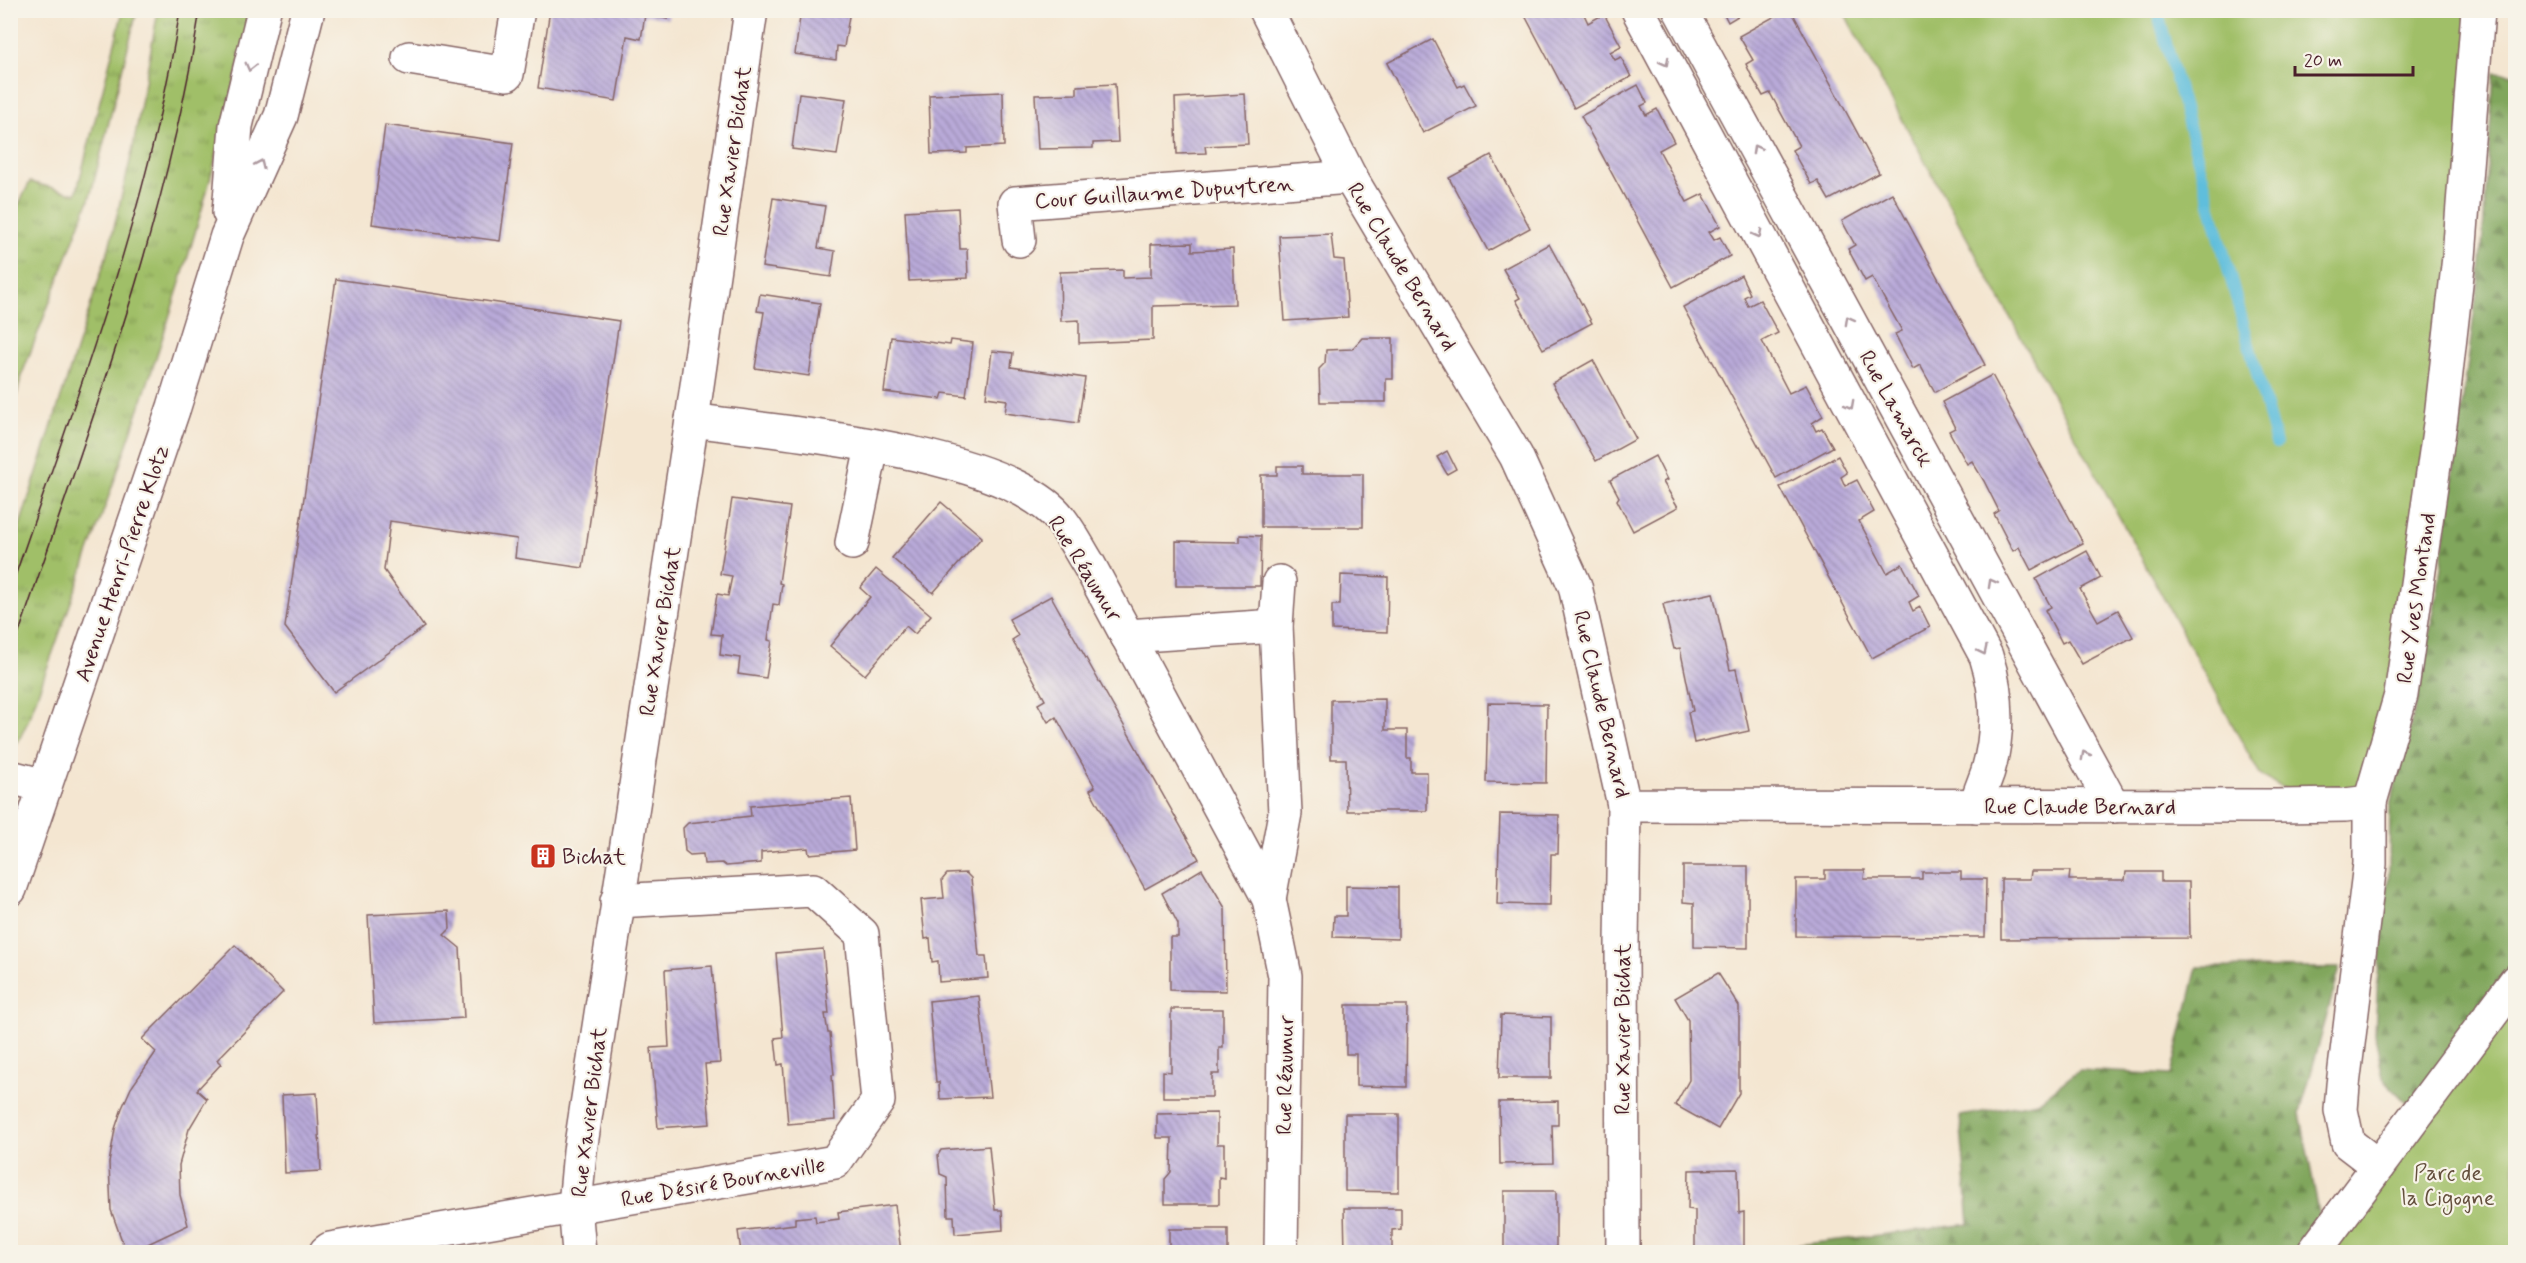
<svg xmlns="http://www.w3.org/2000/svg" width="2526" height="1263" font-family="Mynerve,sans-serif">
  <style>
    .grass { fill: url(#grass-tufts); stroke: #756f49; stroke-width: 1.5 }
    .forest { fill: url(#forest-firs); stroke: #656244; stroke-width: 1.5 }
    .park { fill: #a0bf67; stroke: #756f49; stroke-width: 1.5 }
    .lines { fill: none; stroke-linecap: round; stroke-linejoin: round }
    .stream { stroke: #5ebedc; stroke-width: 12 }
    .building { fill: url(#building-back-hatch) }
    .minor-casing { stroke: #866565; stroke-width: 36 }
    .minor { stroke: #fff; stroke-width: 33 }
    .tram { stroke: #4a1f2b; stroke-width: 1.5 }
    .oneway { stroke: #ae9aa0 }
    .labels { text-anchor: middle; stroke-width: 4.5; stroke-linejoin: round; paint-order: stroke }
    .street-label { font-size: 22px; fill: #4a1f2b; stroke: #f7f3e8 }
    .poi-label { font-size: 22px; fill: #4a1f2b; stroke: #f7f3e8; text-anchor: start }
    .park-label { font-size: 22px; fill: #644f3d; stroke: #f7f3e8 }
  </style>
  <defs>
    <pattern id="grass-tufts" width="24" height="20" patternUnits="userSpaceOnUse" patternTransform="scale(1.5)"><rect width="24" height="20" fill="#a0bf67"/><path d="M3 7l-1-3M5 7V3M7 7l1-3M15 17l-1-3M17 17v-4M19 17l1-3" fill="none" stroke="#849b55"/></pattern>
    <pattern id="forest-firs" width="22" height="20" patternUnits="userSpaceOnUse" patternTransform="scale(1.5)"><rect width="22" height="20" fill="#80a65c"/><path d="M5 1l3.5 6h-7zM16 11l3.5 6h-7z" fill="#6b874c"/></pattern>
    <pattern id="building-back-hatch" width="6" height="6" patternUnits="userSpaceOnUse" patternTransform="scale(1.5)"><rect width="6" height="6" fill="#b9aad9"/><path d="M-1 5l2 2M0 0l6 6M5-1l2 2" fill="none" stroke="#988ab0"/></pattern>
  </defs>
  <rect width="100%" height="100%" fill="#f7f3e8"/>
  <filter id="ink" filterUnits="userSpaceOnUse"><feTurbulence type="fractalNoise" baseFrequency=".0167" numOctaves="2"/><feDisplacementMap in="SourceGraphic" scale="12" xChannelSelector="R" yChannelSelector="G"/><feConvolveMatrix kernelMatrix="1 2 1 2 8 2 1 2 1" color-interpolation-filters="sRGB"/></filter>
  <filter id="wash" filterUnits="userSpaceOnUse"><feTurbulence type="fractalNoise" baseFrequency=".008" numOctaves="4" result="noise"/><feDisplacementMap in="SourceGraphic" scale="24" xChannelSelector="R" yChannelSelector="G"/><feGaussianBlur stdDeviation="1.35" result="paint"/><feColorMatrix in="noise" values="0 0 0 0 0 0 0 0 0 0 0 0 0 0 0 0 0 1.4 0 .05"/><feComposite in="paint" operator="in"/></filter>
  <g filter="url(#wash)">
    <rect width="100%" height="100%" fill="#f4e6d1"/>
    <g class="grass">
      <path d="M123,11H137L90,197L21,377L11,421V219L30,182L76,194Z"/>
      <path d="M158,11H251C235,83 218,155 197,226C148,394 87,557 28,721L19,740L11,747V553L109,248L132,153Z"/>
    </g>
    <g class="forest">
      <path d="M2494,73L2515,75V981L2417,1113L2383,1079L2375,1034L2378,975L2389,873L2390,806L2416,703L2438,590L2481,262Z"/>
      <path d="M2197,967L2340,968L2300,1113L2324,1239L2314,1252H1798V1245L1969,1224L1960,1116L2038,1102L2079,1070L2171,1075Z"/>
    </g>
    <g class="park">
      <path d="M1843,11H2478L2459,257L2370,802L2315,806L2260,775Z"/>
      <path d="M2515,981V1252H2314Z"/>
    </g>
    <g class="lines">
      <path class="stream" d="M2157,10L2276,443"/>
    </g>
    <g id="blocks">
      <g class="building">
        <path d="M456,10H484L483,16Z"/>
        <path d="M550,10H669L668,19L645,15L641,39L627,36L616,101L538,88Z"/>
        <path d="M801,10H850L844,47L837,46L836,60L795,54Z"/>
        <path d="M1522,10H1582L1588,23L1604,14L1621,46L1610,52L1615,60L1621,57L1631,77L1574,108Z"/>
        <path d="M1722,10H1748L1728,22Z"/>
        <path d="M1786,10H1791L1879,173L1829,200L1818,181L1811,184L1792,150L1799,146L1770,93L1763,96L1752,77L1746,64L1753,60L1739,36Z"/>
        <path d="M1433,39L1458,87L1464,84L1476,106L1423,133L1387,63Z"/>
        <path d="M1115,84L1118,142L1093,143V148L1038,149L1035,95L1077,94V86Z"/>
        <path d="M1638,85L1647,103L1641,106L1646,115L1657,109L1674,142L1659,150L1687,202L1703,194L1720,226L1709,232L1714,240L1720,237L1730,256L1673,287L1581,116Z"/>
        <path d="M1003,92L1004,146L967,148V153L931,154L929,95Z"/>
        <path d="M799,93L846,99L837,155L792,149Z"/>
        <path d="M1245,94L1248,144L1205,146L1206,153L1177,154L1175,98Z"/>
        <path d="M385,125L513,143L500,241L372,224Z"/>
        <path d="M1491,155L1530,228L1488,251L1449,178Z"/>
        <path d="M1892,193L1985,365L1935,392L1920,365L1913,369L1895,334L1902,331L1872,277L1865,281L1848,249L1855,245L1842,221Z"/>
        <path d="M773,198L825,206L818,248L835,251L831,277L762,267Z"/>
        <path d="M958,208L960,249H967L968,278L909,281L905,211Z"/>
        <path d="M1331,234L1334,259L1344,260L1348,317L1285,321L1279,236Z"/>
        <path d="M1192,243V251L1233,249L1235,304L1153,306V340L1079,343V320L1061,321L1060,272L1123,270V278L1151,277V244Z"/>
        <path d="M1549,244L1592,323L1543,349L1516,300L1520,298L1503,269Z"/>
        <path d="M1741,275L1750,294L1744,297L1748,306L1760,300L1778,333L1762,341L1789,393L1806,385L1823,416L1812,423L1816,431L1822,428L1833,447L1776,478L1683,307Z"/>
        <path d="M336,279L619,321L583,568L515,558L517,539L390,521L384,570L424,627L334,692L285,627Z"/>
        <path d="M760,294L820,303L809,376L755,368L764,312L757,311Z"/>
        <path d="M891,337L950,345L951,340L973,343L966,396L943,393L941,399L884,392Z"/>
        <path d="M1362,338H1393V379H1386V402H1320L1319,369L1325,363L1326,350L1352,349Z"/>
        <path d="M992,351L1013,353L1011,367L1085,378L1078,423L1005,413L1007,400L986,397Z"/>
        <path d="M1593,360L1636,439L1596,461L1552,383Z"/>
        <path d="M1992,375L2083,543L2031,570L2019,547L2013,551L1994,514L1999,511L1984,481L1972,461L1967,464L1949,431L1955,428L1942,402Z"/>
        <path d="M1447,451L1456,469L1447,474L1437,457Z"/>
        <path d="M1655,456L1667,480L1663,482L1678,507L1633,531L1617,500L1619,497L1610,480Z"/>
        <path d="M1838,456L1847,473L1841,477L1845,486L1857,480L1874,512L1859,521L1887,573L1902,564L1919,596L1909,602L1913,611L1920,607L1930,627L1872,658L1780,487Z"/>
        <path d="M1277,466H1302V474H1363V527H1261V475H1277Z"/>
        <path d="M732,499L790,507L779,583L782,584L779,605L773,604L768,640L772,641L766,678L738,674L740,658L720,655L722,635L711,634L717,594L728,596L732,576L720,574Z"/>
        <path d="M941,502L982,537L933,593L892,558Z"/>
        <path d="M1240,535L1261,536L1260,586H1176V541L1240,542Z"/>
        <path d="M2087,551L2101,578L2080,589L2098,621L2118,610L2133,637L2082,664L2068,640L2062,643L2045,610L2051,607L2036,579Z"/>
        <path d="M876,569L931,615L915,634L906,626L865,675L830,646L870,597L860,588Z"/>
        <path d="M1341,575L1388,577L1387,632L1332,630V605H1340Z"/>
        <path d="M1713,593L1730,670L1736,669L1749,731L1694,743L1688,712L1693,711L1680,648L1674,649L1663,604Z"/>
        <path d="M1051,596L1199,859L1145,889L1090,790L1095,787L1056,717L1048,722L1038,704L1045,700L1012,640L1018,636L1009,619Z"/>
        <path d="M1385,699V730H1407V758H1411V772H1427V811H1347L1346,759H1331V700Z"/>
        <path d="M1488,703L1547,704L1546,783L1486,782Z"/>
        <path d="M851,798L855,850L809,854L808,848L761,852V863L726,866L722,863L704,864L703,854L690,855L685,851L683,828L688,823L751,816L750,806Z"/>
        <path d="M1500,814L1559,815L1558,854H1551L1550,905L1497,904Z"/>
        <path d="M538,847L550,849L547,866L535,864Z"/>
        <path d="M1683,866H1748V948L1694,947V903L1683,902Z"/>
        <path d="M1202,869L1225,908L1226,991L1170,990V937H1178V924L1162,893Z"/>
        <path d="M1825,870H1865L1864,879H1922V872H1961V879H1986L1985,937L1796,936V879H1825Z"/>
        <path d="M2031,871H2070L2069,880H2125L2126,872H2161V882H2189L2190,938L2001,939V879H2030Z"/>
        <path d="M966,873L971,878L979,956H986L988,978L939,982L938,961L932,962L930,938L925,939L921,900L944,898L942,880L947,874Z"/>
        <path d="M1346,886L1398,887V939L1333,937L1334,916H1346Z"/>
        <path d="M449,911L450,929L444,935L460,948L464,1018L374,1023L368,915Z"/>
        <path d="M235,945L283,992L217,1060L221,1064L197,1090L207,1099L189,1129L179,1165L180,1195L188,1225L131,1252H126L111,1210L109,1163L115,1129L122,1108L131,1088L156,1052L142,1039Z"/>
        <path d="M823,949L829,1014H825L828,1033H830L834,1075H832L835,1120L788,1124L783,1064L778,1065L775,1038L783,1037L776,953Z"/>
        <path d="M712,966L720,1063L705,1064L710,1124L658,1128L651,1048L669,1047L665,970Z"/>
        <path d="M1718,973L1739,1006V1093L1718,1129L1675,1105L1689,1080L1688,1020L1675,998Z"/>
        <path d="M979,996L990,1097L940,1099L939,1082H936L929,1001Z"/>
        <path d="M1346,1005H1407L1406,1087L1356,1086V1054H1346Z"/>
        <path d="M1171,1009H1223V1048H1219V1074H1212V1097H1163V1071L1171,1072Z"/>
        <path d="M1501,1015L1551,1017V1078H1499Z"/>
        <path d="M317,1093L321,1171L285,1173L282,1095Z"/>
        <path d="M1558,1101V1125H1552L1553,1163L1500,1164L1499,1102Z"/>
        <path d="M1217,1113V1144H1224V1178L1219,1177V1204H1165V1179L1171,1172L1172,1138H1157V1114Z"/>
        <path d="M1345,1114H1399V1192L1345,1191Z"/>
        <path d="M989,1146L995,1210H1002L1003,1230L955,1234L954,1216H948L947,1177L940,1174L938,1155L941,1150Z"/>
        <path d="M1738,1169L1739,1213L1744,1212V1252H1695V1210L1688,1209L1689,1170Z"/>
        <rect x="1504" y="1191" width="52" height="61"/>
        <path d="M895,1205L901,1252H741L738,1231L795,1224V1218L815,1216L816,1222L839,1219L838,1212Z"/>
        <path d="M1344,1208H1401V1229L1392,1230V1252H1345Z"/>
        <rect x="1169" y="1229" width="59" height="23"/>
      </g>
    </g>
  </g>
  <g filter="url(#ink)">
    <use href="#blocks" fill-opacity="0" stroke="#866565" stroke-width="1.5"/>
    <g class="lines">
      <defs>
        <g id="minor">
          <path d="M1266,10L1350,177L1516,456L1575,586L1624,805L2276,806L2345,805L2370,802"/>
          <path d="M1638,10L1986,656C1998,693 1999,733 1988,771C1984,783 1979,793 1976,806"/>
          <path d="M1680,10L2113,806"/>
          <path d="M409,58L507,74L518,10"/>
          <path d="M229,212L236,126L264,10"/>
          <path d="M1019,240L1015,203L1350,177"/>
          <path d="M692,420C783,433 989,449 1054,512C1068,526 1078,548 1089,565L1269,899L1285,976L1281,1252"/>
          <path d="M852,543L872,447"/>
          <path d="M1127,636L1276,626"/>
          <path d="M10,777L45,786"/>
          <path d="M10,889L174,407L227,236L281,116L308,10"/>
          <path d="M1269,899L1285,813L1276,626L1279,582"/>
          <path d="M2378,1166L2348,1143L2341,1110L2343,1085L2370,864V802L2401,695L2441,417L2459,257L2478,10"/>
          <path d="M326,1252L330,1249L835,1162L878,1101L862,934L813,890L617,901"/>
          <path d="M579,1252L575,1206L580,1151L692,420L751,10"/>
          <path d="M1623,1252L1622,944L1624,805"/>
          <path d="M2314,1252L2516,981"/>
        </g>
      </defs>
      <use href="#minor" class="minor-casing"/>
      <use href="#minor" class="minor"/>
      <g class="tram">
        <path d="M10,591C75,400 149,210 180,10"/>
        <path d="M10,659C82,446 165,233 200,10"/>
      </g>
    </g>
    <defs><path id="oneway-chevron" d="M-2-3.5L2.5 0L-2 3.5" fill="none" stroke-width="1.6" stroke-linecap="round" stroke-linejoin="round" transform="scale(1.5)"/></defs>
    <g class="oneway">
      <use href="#oneway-chevron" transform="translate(1665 62) rotate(62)"/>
      <use href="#oneway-chevron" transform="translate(250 67) rotate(104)"/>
      <use href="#oneway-chevron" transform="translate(1756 149) rotate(-119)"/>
      <use href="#oneway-chevron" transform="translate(260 164) rotate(-66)"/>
      <use href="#oneway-chevron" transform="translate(1758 234) rotate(62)"/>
      <use href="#oneway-chevron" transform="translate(1849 320) rotate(-119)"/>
      <use href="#oneway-chevron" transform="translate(1850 405) rotate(62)"/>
      <use href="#oneway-chevron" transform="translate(1992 583) rotate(-119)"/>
      <use href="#oneway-chevron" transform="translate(1983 651) rotate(64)"/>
      <use href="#oneway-chevron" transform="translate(2085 755) rotate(-118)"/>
    </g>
  </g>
  <defs>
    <symbol id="building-square" viewBox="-11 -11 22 22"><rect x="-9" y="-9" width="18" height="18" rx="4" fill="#c8321e" stroke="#f7f3e8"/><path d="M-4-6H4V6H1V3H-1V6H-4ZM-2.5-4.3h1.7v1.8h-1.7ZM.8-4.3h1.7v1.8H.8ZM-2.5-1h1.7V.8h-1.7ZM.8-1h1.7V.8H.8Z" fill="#fff"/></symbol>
  </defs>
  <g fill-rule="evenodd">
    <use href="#building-square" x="528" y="841" width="30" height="30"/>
  </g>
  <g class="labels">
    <g class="street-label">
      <text transform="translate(731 151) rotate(-82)" y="8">Rue Xavier Bichat</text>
      <text transform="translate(1164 191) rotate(-4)" y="8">Cour Guillaume Dupuytren</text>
      <text transform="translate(1403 266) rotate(59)" y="8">Rue Claude Bernard</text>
      <text transform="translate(1897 408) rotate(61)" y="8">Rue Lamarck</text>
      <text transform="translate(121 563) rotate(-71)" y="8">Avenue Henri-Pierre Klotz</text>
      <text transform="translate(1086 568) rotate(58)" y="8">Rue Réaumur</text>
      <text transform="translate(2415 598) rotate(-82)" y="8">Rue Yves Montand</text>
      <text transform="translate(659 631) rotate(-81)" y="8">Rue Xavier Bichat</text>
      <text transform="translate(1603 704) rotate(77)" y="8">Rue Claude Bernard</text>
      <text x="2080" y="814">Rue Claude Bernard</text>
      <text transform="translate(1622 1029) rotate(-90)" y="8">Rue Xavier Bichat</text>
      <text transform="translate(1284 1075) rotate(-89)" y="8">Rue Réaumur</text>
      <text transform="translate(588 1112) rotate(-83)" y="8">Rue Xavier Bichat</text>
      <text transform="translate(723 1181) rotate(-10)" y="8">Rue Désiré Bourneville</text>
    </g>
    <g class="poi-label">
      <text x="562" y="864">Bichat</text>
    </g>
    <g class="park-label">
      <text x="2448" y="1180">Parc de<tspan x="2448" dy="25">la Cigogne</tspan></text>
    </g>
  </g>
  <rect width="2526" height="1263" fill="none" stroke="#f7f3e8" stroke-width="36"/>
  <path d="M2295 66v9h118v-9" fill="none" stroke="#4a1f2b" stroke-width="3"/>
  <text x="2304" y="66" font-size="18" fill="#4a1f2b" stroke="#f7f3e8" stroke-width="4.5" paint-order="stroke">20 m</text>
</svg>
